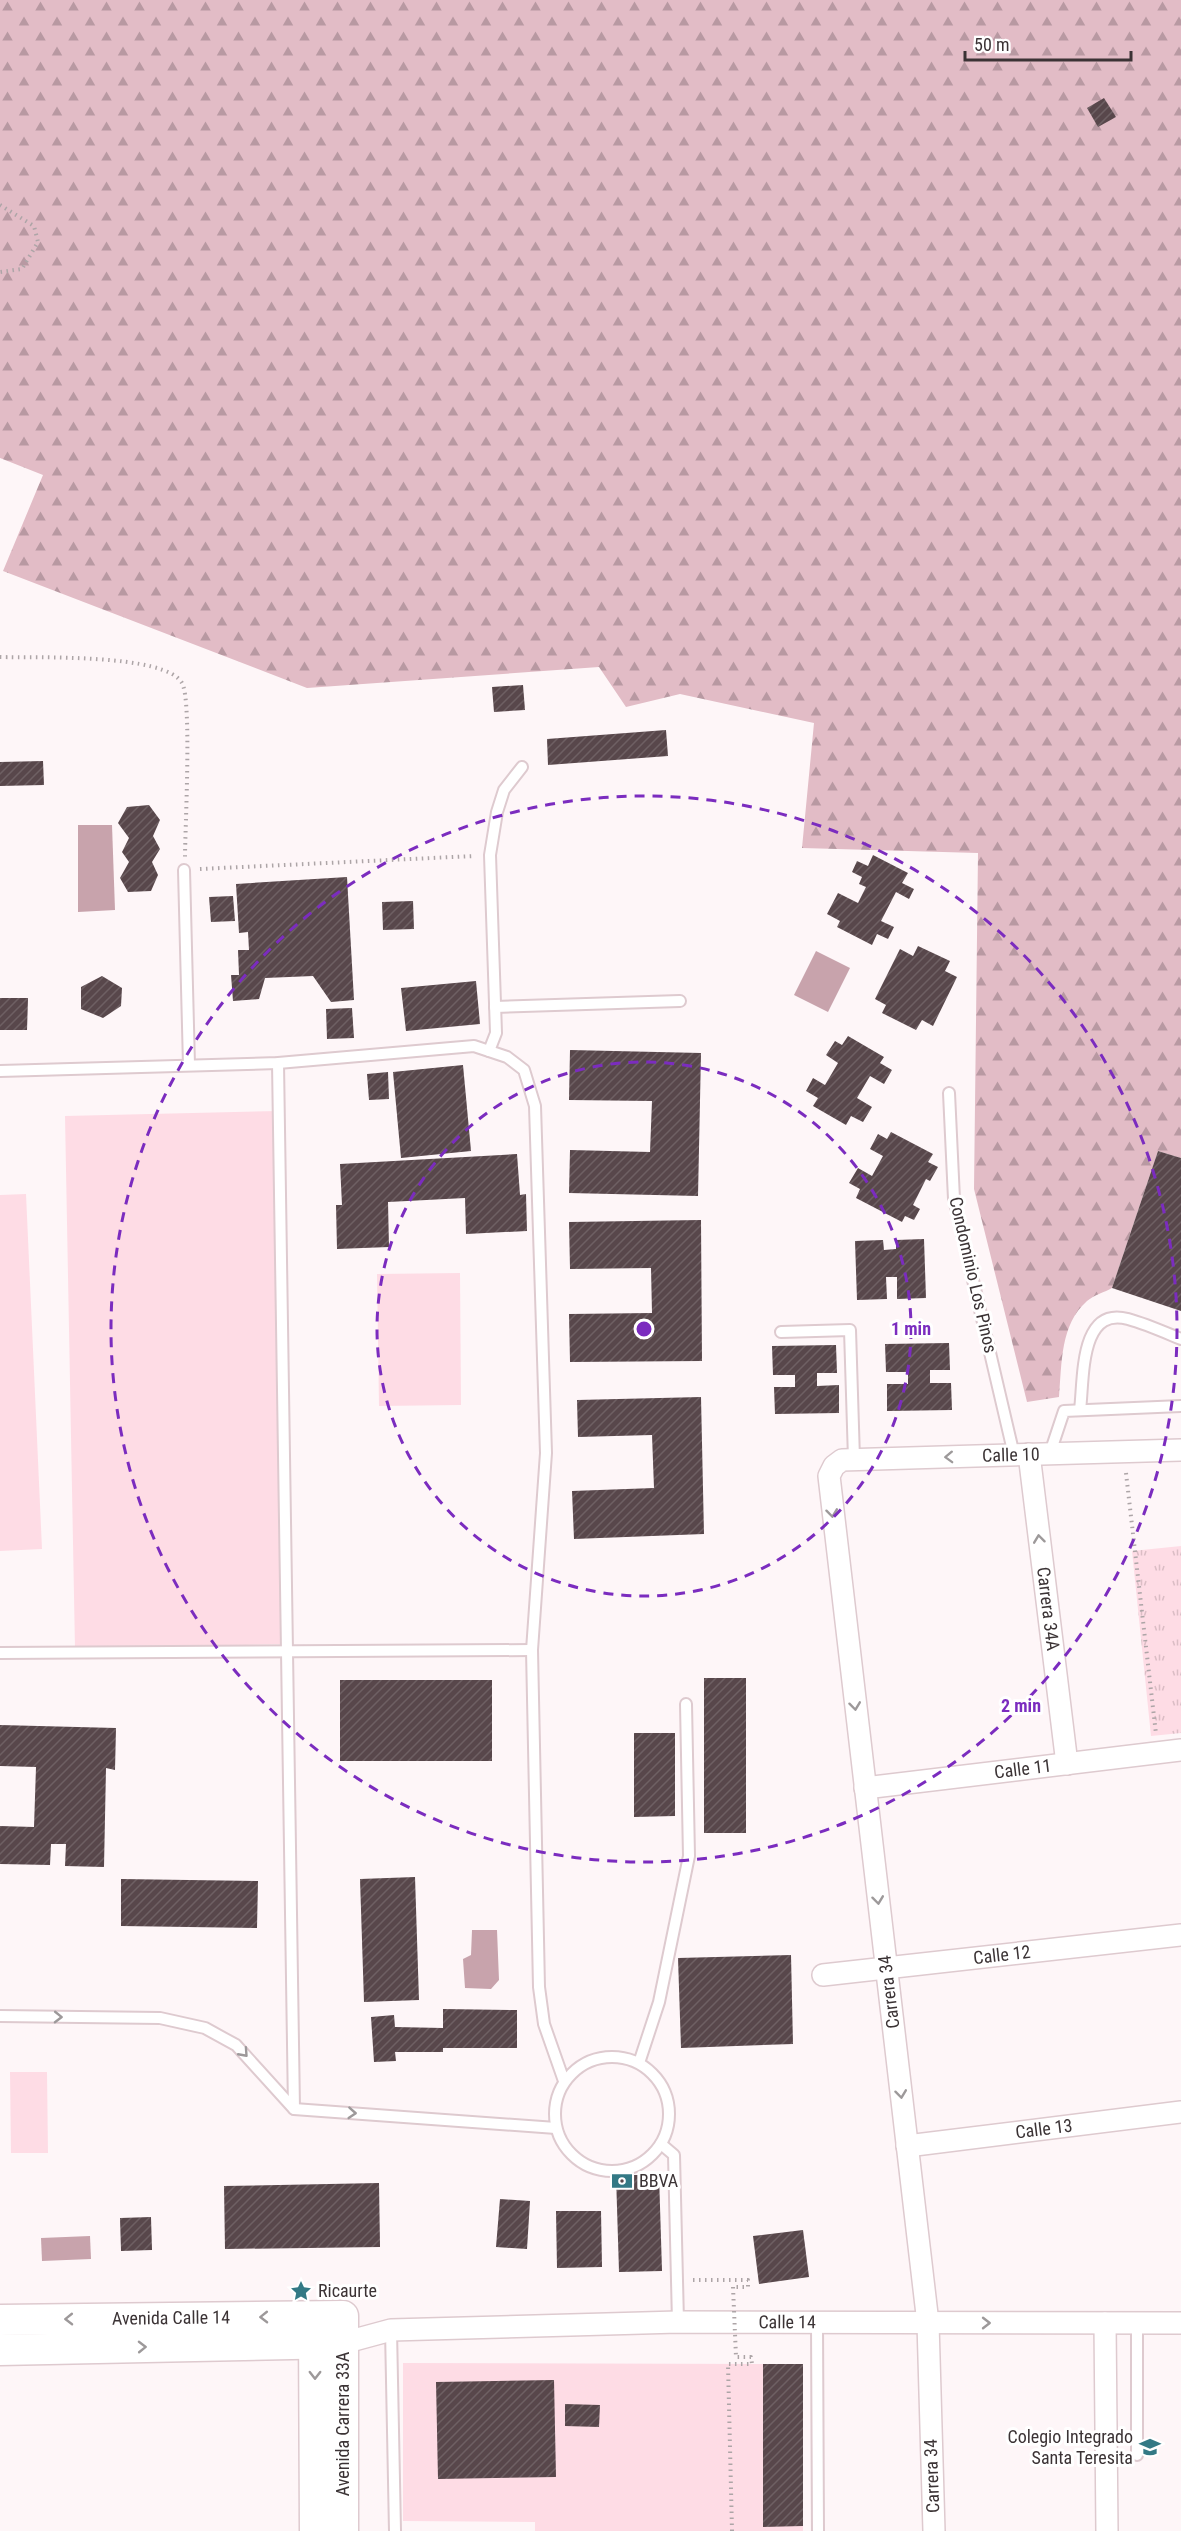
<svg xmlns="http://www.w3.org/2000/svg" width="1181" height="2531" font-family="'Roboto Condensed',sans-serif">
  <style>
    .grass { fill: #fedce5 }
    .forest { fill: url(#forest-firs) }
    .park { fill: url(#park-tufts) }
    .water { fill: #c8a3ac }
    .building { fill: url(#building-hatch) }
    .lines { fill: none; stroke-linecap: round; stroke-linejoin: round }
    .lane-casing { stroke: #decacf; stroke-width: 14 }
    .street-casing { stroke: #decacf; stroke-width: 24 }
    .secondary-casing { stroke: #decacf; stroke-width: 33 }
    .path { stroke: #ada5a7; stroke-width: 4; stroke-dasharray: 1.5 4.5; stroke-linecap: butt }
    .lane { stroke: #fff; stroke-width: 10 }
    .street { stroke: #fff; stroke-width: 21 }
    .secondary { stroke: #fff; stroke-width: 30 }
    .path-bridge { stroke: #ada5a7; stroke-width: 4; stroke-dasharray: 1.5 4.5; stroke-linecap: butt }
    .oneway { stroke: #9d999a }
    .ring { fill: none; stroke: #7b2cbf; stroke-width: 3; stroke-dasharray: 10 8 }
    .labels { text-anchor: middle; stroke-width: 6; stroke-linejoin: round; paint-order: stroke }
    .street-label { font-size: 18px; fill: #3b3335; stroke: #fff }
    .poi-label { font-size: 18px; fill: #3b3335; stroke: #fff; text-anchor: start }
    .centre { fill: #7b2cbf; stroke: #fff; stroke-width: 3 }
    .ring-label { font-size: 18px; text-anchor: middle; font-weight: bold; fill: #7b2cbf; stroke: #fff; stroke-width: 6; stroke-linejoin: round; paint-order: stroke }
  </style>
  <defs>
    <pattern id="forest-firs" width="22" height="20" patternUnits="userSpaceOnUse" patternTransform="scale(1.5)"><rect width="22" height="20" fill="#e2bcc6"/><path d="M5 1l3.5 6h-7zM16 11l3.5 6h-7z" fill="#b899a2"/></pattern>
    <pattern id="park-tufts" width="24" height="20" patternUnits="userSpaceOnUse" patternTransform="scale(1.5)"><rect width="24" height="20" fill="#fedce5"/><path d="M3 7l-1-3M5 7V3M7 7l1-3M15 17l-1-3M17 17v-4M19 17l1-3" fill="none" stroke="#dbbdc5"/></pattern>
    <pattern id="building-hatch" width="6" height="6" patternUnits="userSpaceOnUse" patternTransform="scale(1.5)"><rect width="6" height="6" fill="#58474b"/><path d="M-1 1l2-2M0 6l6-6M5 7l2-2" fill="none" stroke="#6e6063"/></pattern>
  </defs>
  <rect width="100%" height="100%" fill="#fef6f8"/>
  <g class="grass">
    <path d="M279,1111L290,1644L75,1649L65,1116Z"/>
    <path d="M26,1194L42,1549L0,1551V1195Z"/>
    <path d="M460,1273L461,1405L379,1406L377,1274Z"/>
    <path d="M10,2072H47L48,2153H11Z"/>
    <path d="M403,2363L763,2364V2526H803V2531H535V2522L403,2521Z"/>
  </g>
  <path class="forest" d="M0,0H1181V1158L1158,1151L1112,1288C1105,1292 1094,1295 1087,1301C1060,1325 1062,1363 1059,1397L1027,1402L974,1189L978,853L802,848L814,723L680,694L626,707L599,667L307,688L3,571L43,475L0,458Z"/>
  <path class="park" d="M1181,1546V1733L1151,1736L1132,1551Z"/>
  <g class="water">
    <path d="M78,825H112L115,910L78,912Z"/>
    <path d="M816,951L850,968L828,1012L794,995Z"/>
    <path d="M472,1930H497L499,1980L491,1989L465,1988L463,1959L471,1955Z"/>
    <path d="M90,2236L91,2259L42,2261L41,2238Z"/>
  </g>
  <g class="building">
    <path d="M1104,98L1116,117L1098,127L1087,108Z"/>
    <path d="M523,685L525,710L494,712L492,687Z"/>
    <path d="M666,730L668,756L548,765L547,739Z"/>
    <path d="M43,761L44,785L0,786V762Z"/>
    <path d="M149,805L160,820L153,836L160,849L152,862L158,875L151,891L128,892L120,878L129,862L122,852L129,838L118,823L127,807Z"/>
    <path d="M873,855L908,873L902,883L914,889L909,899L896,892L881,921L894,927L888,939L877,934L872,945L837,927L840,921L827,914L838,893L858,903L866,887L859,884L862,877L852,872L857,861L868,866Z"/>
    <path d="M347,877L354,1000L331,1002L313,976L265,978L259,999L233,1001L231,975H239L238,950H249L248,932L239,933L236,884Z"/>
    <path d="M233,896L235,921L211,922L209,897Z"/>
    <path d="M413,901L414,929L383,930L382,902Z"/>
    <path d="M918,946L950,961L945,971L957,977L933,1026L922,1020L916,1030L882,1013L886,1005L875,999L900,949L913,956Z"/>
    <path d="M102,976L122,988L121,1006L103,1018L81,1009V987Z"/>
    <path d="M476,981L480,1024L406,1031L401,988Z"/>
    <path d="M0,998H28L27,1030H0Z"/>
    <path d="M352,1008L354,1038L327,1039L326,1009Z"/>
    <path d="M848,1036L884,1057L880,1063L892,1070L884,1084L870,1076L857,1098L872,1107L863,1122L851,1116L846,1125L813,1106L818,1098L806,1091L813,1078L825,1085L838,1063L826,1055L835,1041L842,1045Z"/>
    <path d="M570,1050L701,1053L698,1196L569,1193L570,1150L650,1152L652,1101L569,1100Z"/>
    <path d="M463,1065L471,1151L401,1158L393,1072Z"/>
    <path d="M388,1072L389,1099L369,1100L367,1074Z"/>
    <path d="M891,1132L933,1154L928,1162L938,1167L930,1181L926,1179L913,1205L920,1209L914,1220L905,1216L902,1222L856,1198L860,1189L849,1183L858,1168L872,1176L883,1156L870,1149L878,1134L887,1139Z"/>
    <path d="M1158,1151L1181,1158V1311L1112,1288Z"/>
    <path d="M517,1154L520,1195L526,1194L527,1231L466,1234L465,1198L388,1202L389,1247L337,1249L336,1205H342L340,1164Z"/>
    <path d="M701,1220L702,1361L570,1362L569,1314L652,1313L651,1268L570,1269L569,1222Z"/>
    <path d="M924,1239L926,1298L897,1299V1277H886L887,1299L857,1300L855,1241L883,1240L884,1250L896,1249V1240Z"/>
    <path d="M949,1343L950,1370H930V1383H951L952,1410L887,1411V1384H908V1372H886L885,1344Z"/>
    <path d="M836,1345L837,1373H817V1386L839,1385V1413L775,1414L774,1387H795V1375H773L772,1346Z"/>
    <path d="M701,1397L704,1534L574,1539L572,1491L654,1488L652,1435L578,1437L577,1400Z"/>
    <rect x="704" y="1678" width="42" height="155"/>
    <rect x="340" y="1680" width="152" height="81"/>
    <path d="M0,1725L116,1728L115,1770L106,1768L104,1867L65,1866L66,1844H51L50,1865L0,1864V1826L34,1827L36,1767L0,1766Z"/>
    <path d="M634,1733H675V1816L634,1817Z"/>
    <path d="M415,1877L419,2000L364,2002L360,1879Z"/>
    <path d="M121,1879L258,1881L257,1928L121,1926Z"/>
    <path d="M791,1955L793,2044L681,2048L678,1958Z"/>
    <path d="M443,2009L517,2010V2048H443V2052H395L396,2061L374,2062L371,2017L394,2015L395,2027L443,2028Z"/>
    <path d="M616,2175H659L662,2271L619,2272Z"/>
    <path d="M379,2183L380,2247L225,2249L224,2186Z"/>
    <path d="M500,2199L530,2201L527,2249L496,2247Z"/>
    <path d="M556,2211H601L602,2267L557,2268Z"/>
    <path d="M151,2217L152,2250L121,2251L120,2218Z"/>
    <path d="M803,2230L809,2277L759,2284L753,2236Z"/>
    <path d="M763,2364H803V2526L763,2527Z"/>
    <path d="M554,2380L556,2477L438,2479L436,2382Z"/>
    <path d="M565,2404L600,2405L599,2427L565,2426Z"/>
  </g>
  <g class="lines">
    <defs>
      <g id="lane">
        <path d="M184,870L189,1065"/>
        <path d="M495,1007L680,1001"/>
        <path d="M489,1051L496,1033L490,855L497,812L504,790L522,767"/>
        <path d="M278,1063L294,2109"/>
        <path d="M0,1071L278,1063L474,1046L507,1057L524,1070L535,1106L546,1453L532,1650L539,1987L544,2024L564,2081"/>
        <path d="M949,1093L954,1199L1014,1455"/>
        <path d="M781,1332L850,1330L854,1459"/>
        <path d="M1080,1410C1084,1379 1079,1306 1128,1319C1146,1324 1164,1332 1181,1339"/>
        <path d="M1050,1453L1064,1411L1181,1406"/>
        <path d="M0,1653L532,1650"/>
        <path d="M0,2016L160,2018L205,2028L236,2045L294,2109L556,2128"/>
        <circle cx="612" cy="2114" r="57"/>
        <path d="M639,2063L659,2002L689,1856L686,1704"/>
        <path d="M661,2144L674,2155L678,2322"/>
        <path d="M817,2323L818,2531"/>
        <path d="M1137,2323V2455"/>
        <path d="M391,2330L395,2531"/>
      </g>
      <g id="street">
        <path id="s1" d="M1029,1454L1067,1764"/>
        <path id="s2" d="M865,1788L1181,1750"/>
        <path id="s3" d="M823,1975L1181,1935"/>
        <path id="s4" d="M907,2146L1181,2112"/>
        <path d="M1105,2323L1107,2531"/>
        <path id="s5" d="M343,2343L391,2330L678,2322L1181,2323"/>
        <path id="s6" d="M934,2531L928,2323L829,1476L834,1466L842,1460L1181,1450"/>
      </g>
      <g id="secondary">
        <path id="s7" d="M0,2320L343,2316V2531"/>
        <path d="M314,2325L315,2531"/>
        <path d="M0,2350L343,2343"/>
      </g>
    </defs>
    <use href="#lane" class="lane-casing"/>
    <use href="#street" class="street-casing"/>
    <use href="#secondary" class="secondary-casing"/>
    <g class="path">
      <path d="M0,205L34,226L38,242L22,269L0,272"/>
      <path d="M0,657C34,658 165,653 182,683C192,700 185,829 185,857"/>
      <path d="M200,869L474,856"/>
      <path d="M1126,1473L1156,1734"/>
      <path d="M693,2280H748V2287H733"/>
      <path d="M732,2531L728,2364H752L751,2357H736"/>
    </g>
    <use href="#lane" class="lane"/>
    <use href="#street" class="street"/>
    <use href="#secondary" class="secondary"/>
    <path class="path-bridge" d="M733,2287L736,2357"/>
  </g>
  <defs><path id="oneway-chevron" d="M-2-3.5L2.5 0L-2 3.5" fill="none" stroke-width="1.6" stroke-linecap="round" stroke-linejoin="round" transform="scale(1.5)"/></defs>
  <g class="oneway">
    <use href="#oneway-chevron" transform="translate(949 1457) rotate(178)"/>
    <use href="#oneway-chevron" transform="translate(832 1513) rotate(83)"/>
    <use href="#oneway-chevron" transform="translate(1039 1539) rotate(-97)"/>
    <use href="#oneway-chevron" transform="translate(855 1706) rotate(83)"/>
    <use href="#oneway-chevron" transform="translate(878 1900) rotate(83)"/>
    <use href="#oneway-chevron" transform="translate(58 2017) rotate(1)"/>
    <use href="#oneway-chevron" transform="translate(244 2053) rotate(48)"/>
    <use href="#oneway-chevron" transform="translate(901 2094) rotate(83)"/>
    <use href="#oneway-chevron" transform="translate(352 2113) rotate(4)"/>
    <use href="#oneway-chevron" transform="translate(264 2317) rotate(179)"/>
    <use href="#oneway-chevron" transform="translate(69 2319) rotate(179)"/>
    <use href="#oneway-chevron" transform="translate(986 2323)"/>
    <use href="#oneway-chevron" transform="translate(142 2347) rotate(-1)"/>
    <use href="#oneway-chevron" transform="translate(315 2375) rotate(90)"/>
  </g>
  <g class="ring">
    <circle cx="644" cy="1329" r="267"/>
    <circle cx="644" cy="1329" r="533"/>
  </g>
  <defs>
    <symbol id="bank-bare" viewBox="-9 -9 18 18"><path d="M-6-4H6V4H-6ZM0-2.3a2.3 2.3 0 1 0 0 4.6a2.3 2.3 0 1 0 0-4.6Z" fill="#337985" stroke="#fff" stroke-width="2.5" paint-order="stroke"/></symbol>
    <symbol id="sight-bare" viewBox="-9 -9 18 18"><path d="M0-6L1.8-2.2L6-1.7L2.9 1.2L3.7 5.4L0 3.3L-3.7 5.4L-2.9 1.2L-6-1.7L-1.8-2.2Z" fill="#337985" stroke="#fff" stroke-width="2.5" paint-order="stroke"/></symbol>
    <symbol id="school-bare" viewBox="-9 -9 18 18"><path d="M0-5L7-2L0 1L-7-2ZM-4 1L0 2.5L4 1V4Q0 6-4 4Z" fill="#337985" stroke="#fff" stroke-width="2.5" paint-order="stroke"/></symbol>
  </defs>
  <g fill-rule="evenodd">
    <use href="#bank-bare" x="607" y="2166" width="30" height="30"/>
    <use href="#sight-bare" x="286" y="2276" width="30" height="30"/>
    <use href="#school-bare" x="1135" y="2432" width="30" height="30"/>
  </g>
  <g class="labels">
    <g class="street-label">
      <text transform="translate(973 1275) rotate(77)" y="6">Condominio Los Pinos</text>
      <text dy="6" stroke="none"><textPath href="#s6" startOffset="1251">Calle 10</textPath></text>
      <text dy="6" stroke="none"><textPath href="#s1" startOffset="156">Carrera 34A</textPath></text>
      <text dy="6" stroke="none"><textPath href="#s2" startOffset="159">Calle 11</textPath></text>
      <text dy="6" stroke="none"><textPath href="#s3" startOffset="180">Calle 12</textPath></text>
      <text transform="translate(889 1992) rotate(-97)" y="6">Carrera 34</text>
      <text dy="6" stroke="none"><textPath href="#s4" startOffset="138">Calle 13</textPath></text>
      <text dy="6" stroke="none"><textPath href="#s7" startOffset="171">Avenida Calle 14</textPath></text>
      <text dy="6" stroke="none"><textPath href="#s5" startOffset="446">Calle 14</textPath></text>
      <text transform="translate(343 2424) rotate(-90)" y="6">Avenida Carrera 33A</text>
      <text transform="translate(932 2476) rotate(-92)" y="6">Carrera 34</text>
    </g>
    <g class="poi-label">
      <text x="639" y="2187">BBVA</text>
      <text x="318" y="2297">Ricaurte</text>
      <text x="1133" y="2443" text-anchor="end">Colegio Integrado<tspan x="1133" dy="21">Santa Teresita</tspan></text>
    </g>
  </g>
  <circle cx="644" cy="1329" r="9" class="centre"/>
  <g class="ring-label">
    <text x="911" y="1335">1 min</text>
    <text x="1021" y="1712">2 min</text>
  </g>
  <path d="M965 51v9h166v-9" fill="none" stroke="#3b3335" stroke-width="3"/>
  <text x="974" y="51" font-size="18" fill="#3b3335" stroke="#ffffff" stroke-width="4.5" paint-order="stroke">50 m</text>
</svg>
